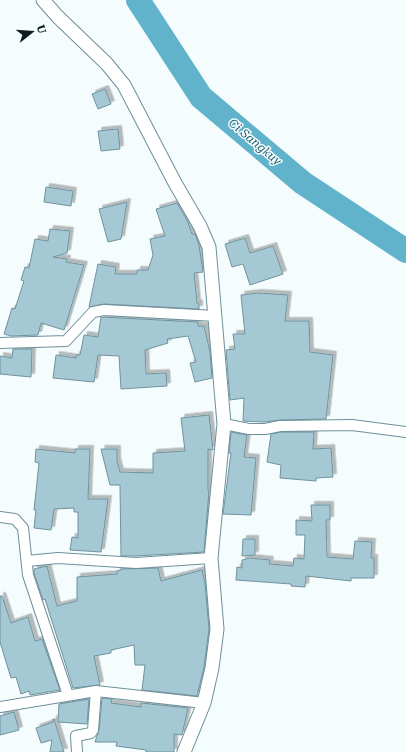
<svg xmlns="http://www.w3.org/2000/svg" width="406" height="752" font-family="'Roboto Serif',serif">
  <style>
    .lines { fill: none; stroke-linecap: round; stroke-linejoin: round }
    .river { stroke: #60b3ca; stroke-width: 24 }
    .building { fill: #a5c9d4; stroke: #6f929c; filter: url(#shadow) }
    .minor-casing { stroke: #6d909a; stroke-width: 12 }
    .tertiary-casing { stroke: #6d909a; stroke-width: 15 }
    .minor { stroke: #fff; stroke-width: 10 }
    .tertiary { stroke: #fff; stroke-width: 13 }
    .labels { text-anchor: middle; stroke-width: 3; stroke-linejoin: round; paint-order: stroke }
    .water-label { font-size: 12px; font-style: italic; fill: #1e6172; stroke: #f5fcfe }
  </style>
  <defs>
    <filter id="shadow"><feDropShadow dx="3.5" dy="-3.5" stdDeviation="0" flood-color="#0004"/></filter>
  </defs>
  <rect width="100%" height="100%" fill="#f5fcfe"/>
  <g class="lines">
    <path class="river" d="M138,0L201,97L303,183L406,251"/>
  </g>
  <g class="building">
    <path d="M105,89L111,104L98,109L92,94Z"/>
    <path d="M118,129L120,149L101,151L98,131Z"/>
    <path d="M46,187L73,191L71,206L44,202Z"/>
    <path d="M127,202L121,239L108,242L99,209Z"/>
    <path d="M177,203L187,220L192,234H195L199,245L203,272L194,273L197,303L199,304V309L104,304L89,307L98,264L116,267L115,274H137V270H148L153,255L150,239L165,236L156,209Z"/>
    <path d="M50,229L70,231L67,253L53,257L67,259L66,262L84,265L64,330L41,323L38,335L11,336L4,334L12,308L15,309L24,281L21,280L25,267L29,268L35,239L48,241Z"/>
    <path d="M245,238L250,253L273,246L283,274L250,285L243,264L232,267L225,244Z"/>
    <path d="M258,293L288,295L285,321H309L310,352L333,355L326,419L280,420L264,422L243,421L244,398L230,400L226,350L235,349L233,334H245L241,295Z"/>
    <path d="M101,317L198,322V326H204L210,352L212,378L195,382L190,363L196,362L188,336L167,339L168,343L145,350L146,374L166,373L167,386L121,389L119,356L98,355L94,382L53,378L56,355L76,358V355H80L84,335L98,337Z"/>
    <path d="M13,349H32L31,377L0,374V356L12,358Z"/>
    <path d="M209,415L213,450L208,449V491H209L204,552L136,556H121L120,485H110L101,449H117V461L120,472L153,473V453L185,451L181,418Z"/>
    <path d="M231,432L247,435L244,457L256,458L251,515L223,514L231,453H229Z"/>
    <path d="M281,432H314L313,449L331,448L333,477L316,478V481L280,478L281,465L267,462L271,434Z"/>
    <path d="M36,449L75,453V449H90L88,499H108L101,552L70,550L72,537L78,538V512H74V508L54,509L51,530L34,528L36,510H34L39,463L35,462Z"/>
    <path d="M311,505H330V520H326L327,557L353,559L355,541L372,542L371,558H374V578H351V581L306,576L305,587L291,586V584L236,580L237,567L242,568V560L250,558L270,560L269,564L293,566L294,558L304,559L305,535H296V520L312,521Z"/>
    <path d="M243,539H255V555L242,556Z"/>
    <path d="M47,566L57,606L77,601V577L117,574V571L121,570V569L158,568L161,581L202,570L205,583L209,629L204,667L197,696L142,690L145,665H135L134,645L111,650V653L94,656L100,685L73,688L45,599L43,600L34,573V569Z"/>
    <path d="M0,596H2L11,623L28,617L35,641L42,639L60,690L30,695L29,691L21,694L16,677L11,678L0,642Z"/>
    <path d="M102,698L112,699L111,703L141,707V703L188,708L182,735L174,734V752H146V750L116,746L117,742H95L99,730Z"/>
    <path d="M89,699L87,724L58,722L59,704Z"/>
    <path d="M14,712L19,730L0,735V716Z"/>
    <path d="M53,719H54L64,752H50L52,740L41,743L36,728L53,722Z"/>
  </g>
  <g class="lines">
    <defs>
      <g id="minor">
        <path d="M0,343L66,341L93,312L104,310L216,316"/>
        <path d="M224,424L249,429H265L280,426L352,425L406,432"/>
        <path d="M0,517L15,519L23,528L28,575L68,695"/>
        <path d="M27,561L58,558L136,563L211,558"/>
        <path d="M0,707L96,691L204,703"/>
        <path d="M77,752L76,736L91,733L93,730L96,691"/>
      </g>
      <path id="tertiary" d="M43,0L58,17L107,64L124,85L175,183L200,226L209,247L224,424L211,558L217,629L212,668L204,703L184,752"/>
    </defs>
    <use href="#minor" class="minor-casing"/>
    <use href="#tertiary" class="tertiary-casing"/>
    <use href="#minor" class="minor"/>
    <use href="#tertiary" class="tertiary"/>
  </g>
  <g class="labels">
    <g class="water-label">
      <text transform="translate(255 142) rotate(40)" y="4">Ci Sangkuy</text>
    </g>
  </g>
  <g transform="translate(32 32) rotate(73)" stroke="#f5fcfe" stroke-width="3" paint-order="stroke">
  <path d="M0-3L7 15L0 10L-7 15Z" fill="#0f1d21"/>
  <text y="-6" font-size="11" font-weight="bold" text-anchor="middle" fill="#0f1d21">U</text>
  </g>
</svg>
